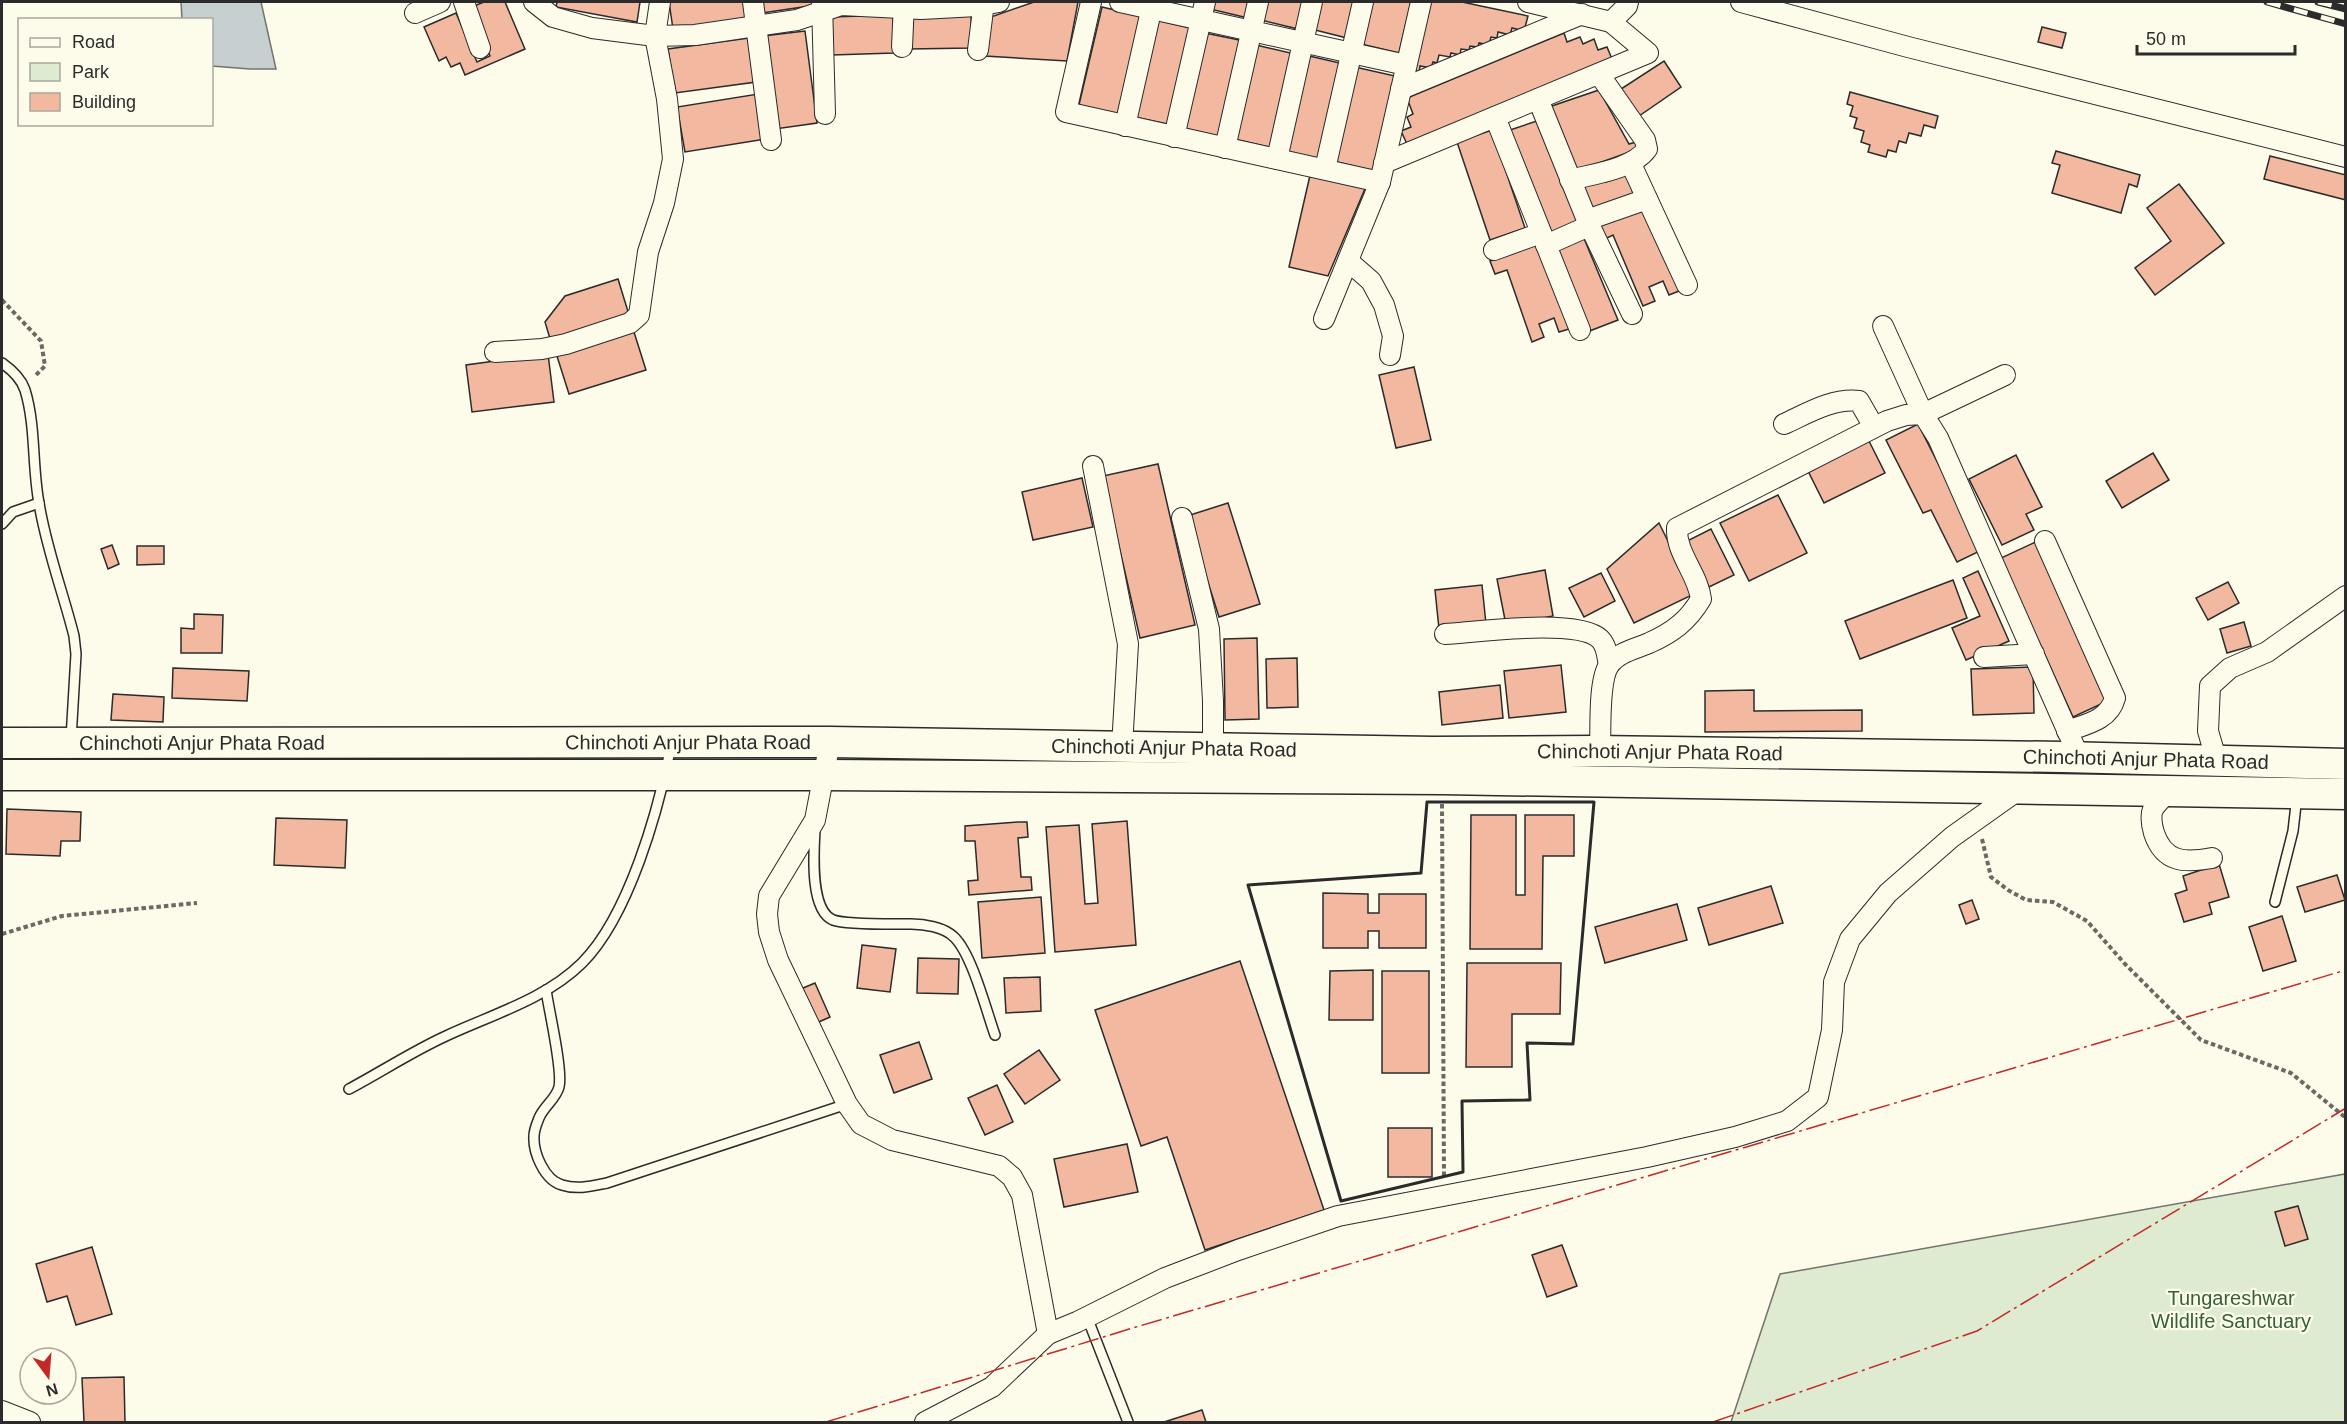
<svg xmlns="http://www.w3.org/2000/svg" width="2347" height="1424" font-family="Helvetica,sans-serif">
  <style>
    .green { fill: #deebd1; stroke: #74746e; stroke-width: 1.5 }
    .water { fill: #c7d0d0; stroke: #74746e; stroke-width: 1.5 }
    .building { fill: #f2b8a0; stroke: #2b2b2b; stroke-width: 1.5 }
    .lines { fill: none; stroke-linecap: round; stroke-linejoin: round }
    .service-casing { stroke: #2b2b2b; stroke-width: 12 }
    .minor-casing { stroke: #2b2b2b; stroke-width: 22 }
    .primary-casing { stroke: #2b2b2b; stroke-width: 33 }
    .path { stroke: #6a6964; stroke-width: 4; stroke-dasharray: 4.5 3; stroke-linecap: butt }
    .service { stroke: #fdfbea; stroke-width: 9 }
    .minor { stroke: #fdfbea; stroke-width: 20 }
    .primary { stroke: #fdfbea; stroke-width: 30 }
    .rail-casing { stroke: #2b2b2b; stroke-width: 7 }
    .rail { stroke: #fdfbea; stroke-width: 4.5; stroke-dasharray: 14; stroke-linecap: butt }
    .wall { stroke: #2b2b2b; stroke-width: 3 }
    .power { stroke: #c62828; stroke-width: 1.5; stroke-dasharray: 21 4.5 3 4.5; stroke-linecap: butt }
    .labels { text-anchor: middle; stroke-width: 4.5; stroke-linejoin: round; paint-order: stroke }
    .street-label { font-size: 20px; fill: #2b2b2b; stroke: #fdfbea }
    .park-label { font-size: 20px; fill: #34623c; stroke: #fdfbea }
  </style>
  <rect width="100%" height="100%" fill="#fdfbea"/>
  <path class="green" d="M2345,1174V1422H1731L1780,1274Z"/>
  <path class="water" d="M181,2H261L276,69H250L212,66V20L182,19Z"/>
  <g class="building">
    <path d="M484,2H505L525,49L465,75L460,63L451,67L446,57L439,61L424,27L456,13L477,62L490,56L469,8Z"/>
    <path d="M557,2H640L637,22L556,7Z"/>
    <path d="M669,2H748L751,17L673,29Z"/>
    <path d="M760,2H816V5L762,13Z"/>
    <path d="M1034,2H1078L1067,61L985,56L988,18Z"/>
    <path d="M1212,2H1252L1248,18L1210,9Z"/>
    <path d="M1265,2H1304L1298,29L1261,20Z"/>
    <path d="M1317,2H1355L1347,38L1311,29Z"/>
    <path d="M1371,2H1411L1399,53L1361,44Z"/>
    <path d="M1426,2H1462L1528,16L1524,31L1512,28L1510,35L1498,32L1497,38L1491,37L1489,45L1479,43L1478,47L1470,46L1469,50L1461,49L1460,55L1451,53L1450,57L1439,55L1437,63L1433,62L1431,68L1420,66L1419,73L1410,71Z"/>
    <path d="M1102,7L1145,17L1122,119L1078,109Z"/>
    <path d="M971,14L972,48L908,49L907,16Z"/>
    <path d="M893,15L894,53L832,55L831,17Z"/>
    <path d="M1157,20L1194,29L1172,125L1134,117Z"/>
    <path d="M2042,27L2066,33L2062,48L2038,42Z"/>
    <path d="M805,31L817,123L775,129L763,36Z"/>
    <path d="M1205,33L1244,41L1222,137L1183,128Z"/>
    <path d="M1564,33L1567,42L1580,37L1583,44L1594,39L1598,50L1607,47L1612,59L1407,144L1401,131L1411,127L1407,117L1413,114L1407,98Z"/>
    <path d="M749,38L756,82L675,93L668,49Z"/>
    <path d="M1256,45L1295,54L1273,148L1234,139Z"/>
    <path d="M1305,55L1344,64L1322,160L1283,151Z"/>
    <path d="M1664,61L1681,87L1639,116L1621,89Z"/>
    <path d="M1355,67L1395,76L1374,171L1333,161Z"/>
    <path d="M1599,90L1629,144L1636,142L1638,149L1574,172L1543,109Z"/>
    <path d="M1850,92L1938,116L1935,128L1924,125L1921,136L1909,133L1906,143L1899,141L1896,152L1888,150L1886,157L1868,152L1870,145L1861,142L1864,131L1854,128L1857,118L1850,116L1853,106L1847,104Z"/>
    <path d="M758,94L765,139L685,152L677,107Z"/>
    <path d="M1543,119L1578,225L1546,236L1510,130Z"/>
    <path d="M1492,130L1525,228L1490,240L1457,142Z"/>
    <path d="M2056,151L2140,175L2137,187L2129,184L2121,213L2052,193L2060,165L2052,163Z"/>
    <path d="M2270,156L2346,175V200L2264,179Z"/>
    <path d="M1311,171L1367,184L1328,276L1289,267Z"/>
    <path d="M1604,175L1606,182L1627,175L1634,196L1585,213L1575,184Z"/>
    <path d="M2179,184L2224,243L2155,295L2135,268L2171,241L2147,208Z"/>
    <path d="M1644,207L1679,291L1669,295L1663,281L1649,287L1655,301L1643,306L1613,235L1605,239L1599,226Z"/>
    <path d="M1583,236L1618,320L1587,332L1553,249Z"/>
    <path d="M1539,244L1569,329L1559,332L1554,318L1539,324L1544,337L1532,342L1507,270L1495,274L1490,261Z"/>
    <path d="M618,279L630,318L551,342L545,322L565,296Z"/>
    <path d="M633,329L646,370L569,394L556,353Z"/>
    <path d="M548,354L554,402L472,412L466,365Z"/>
    <path d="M1414,367L1431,440L1396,448L1379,375Z"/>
    <path d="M1918,424L1982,550L1957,562L1931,510L1923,513L1886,440Z"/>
    <path d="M1869,441L1885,473L1824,503L1808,471Z"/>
    <path d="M2153,453L2169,480L2122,508L2106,481Z"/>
    <path d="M2016,455L2042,507L2026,514L2034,530L2002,545L1969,479Z"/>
    <path d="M1158,464L1195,625L1140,638L1103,476Z"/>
    <path d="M1082,478L1093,527L1033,540L1022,492Z"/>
    <path d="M1778,495L1807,553L1749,581L1720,523Z"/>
    <path d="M1228,503L1260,604L1219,617L1187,516Z"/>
    <path d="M1659,523L1694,594L1634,623L1607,569Z"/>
    <path d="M1711,529L1734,575L1709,587L1687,541Z"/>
    <path d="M2040,540L2112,699L2073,717L2001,558Z"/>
    <path d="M112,545L119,564L108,569L101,549Z"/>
    <path d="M137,546H164V564L137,565Z"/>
    <path d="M1545,570L1553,616L1506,625L1497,579Z"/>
    <path d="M1978,571L2009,641L1966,660L1952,628L1980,616L1963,578Z"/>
    <path d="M1601,573L1615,601L1584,617L1569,588Z"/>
    <path d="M1953,580L1967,618L1860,659L1845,621Z"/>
    <path d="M2228,582L2239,603L2208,620L2196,598Z"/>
    <path d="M1482,585L1486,624L1439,629L1435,590Z"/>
    <path d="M194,614L223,615L222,653H181V628L194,629Z"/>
    <path d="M2244,622L2251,646L2227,653L2220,629Z"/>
    <path d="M1257,638L1259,719L1225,720L1224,639Z"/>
    <path d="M1297,658L1298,707L1267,708L1266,659Z"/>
    <path d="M1561,665L1566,712L1509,718L1504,671Z"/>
    <path d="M2033,667L2034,713L1973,715L1971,669Z"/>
    <path d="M173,668L249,671L247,701L172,698Z"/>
    <path d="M1500,685L1503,718L1442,725L1439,692Z"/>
    <path d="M1754,690V711L1862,710V731L1705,732V691Z"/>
    <path d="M113,694L164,697L163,722L111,720Z"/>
    <path d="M7,809L81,812L80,841H61L60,856L6,854Z"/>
    <path d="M1471,815H1516V895H1525V815H1574V856H1543L1542,949H1470Z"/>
    <path d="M276,818L347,820L345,868L274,865Z"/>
    <path d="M1127,821L1136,945L1055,952L1046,827L1079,825L1085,904L1098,903L1092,824Z"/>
    <path d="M1018,822H1027L1028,837L1018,838L1021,877H1031L1032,890L969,895L968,881L978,880L975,841H965V826Z"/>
    <path d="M2219,864L2229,897L2209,903L2212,914L2184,922L2175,894L2187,890L2183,876Z"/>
    <path d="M2337,875L2345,900L2305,912L2297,887Z"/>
    <path d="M1771,886L1783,923L1709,945L1698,908Z"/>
    <path d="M1323,893L1368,894V913H1379V894H1426V948H1379V931H1368V948H1323Z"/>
    <path d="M1041,897L1045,953L982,958L978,902Z"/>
    <path d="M1972,900L1979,919L1966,924L1959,905Z"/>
    <path d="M1677,904L1687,940L1605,963L1595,927Z"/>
    <path d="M2282,916L2296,961L2263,971L2249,927Z"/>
    <path d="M862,945L896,949L890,992L857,988Z"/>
    <path d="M918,958L959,959L958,994L917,993Z"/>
    <path d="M1240,961L1324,1210L1205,1250L1167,1137L1141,1146L1095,1010Z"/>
    <path d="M1467,963H1561L1560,1014H1512V1067H1466Z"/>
    <path d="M1373,970V1020H1329L1330,971Z"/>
    <rect x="1382" y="971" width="47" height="102"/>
    <path d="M1040,977L1041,1011L1006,1013L1004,978Z"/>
    <path d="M815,983L830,1017L812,1025L796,991Z"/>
    <path d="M919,1042L932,1079L894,1093L880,1055Z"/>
    <path d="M1039,1050L1060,1080L1025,1104L1004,1074Z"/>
    <path d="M997,1085L1013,1122L985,1135L968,1098Z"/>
    <rect x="1388" y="1128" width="44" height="49"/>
    <path d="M1127,1144L1138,1192L1064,1207L1054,1159Z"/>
    <path d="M2298,1206L2308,1239L2285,1246L2275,1212Z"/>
    <path d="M1562,1245L1577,1286L1547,1297L1532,1255Z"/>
    <path d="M92,1247L112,1314L76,1325L67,1296L47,1302L36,1264Z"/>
    <path d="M124,1377L125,1422H84L82,1378Z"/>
    <path d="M1202,1410L1206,1422H1164Z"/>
  </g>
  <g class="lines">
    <defs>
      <g id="service">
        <path d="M2,363C12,370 21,378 25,390C36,426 32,466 39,503C46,548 63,592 74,636L76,654L71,739"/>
        <path d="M2,524L13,512L39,503"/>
        <path d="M815,829C814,849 809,910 833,920C847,925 894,924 911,924C924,924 944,927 954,937C972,954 986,1010 995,1035"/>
        <path d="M2275,902L2293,831L2297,796"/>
        <path d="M546,990C549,1011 563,1070 559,1087C556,1099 544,1106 539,1118C537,1123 534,1130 534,1136C533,1152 544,1180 562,1185C577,1190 592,1186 607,1183L847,1104"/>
        <path d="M349,1089C381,1072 413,1051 446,1036C491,1015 546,999 582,963C629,916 659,809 671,745"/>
        <path d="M1087,1317L1128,1422"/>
      </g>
      <g id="minor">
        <path d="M464,2L480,48"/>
        <path d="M534,2L553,17L592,28L655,36L695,35L797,20L841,5L921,9L977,6L999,2"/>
        <path d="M753,2L771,140"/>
        <path d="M822,2L825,114"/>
        <path d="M1091,2L1066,112L1380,182L1421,2"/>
        <path d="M1120,2L1406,65"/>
        <path d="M1528,2L1611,22L1627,6L1628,2"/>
        <path d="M1741,2L1908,47L2346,157"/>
        <path d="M415,13L440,2"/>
        <path d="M902,47L904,2"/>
        <path d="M978,50L984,2"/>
        <path d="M1401,89L1582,14"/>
        <path d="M1538,99L1587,220L1632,314"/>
        <path d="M1495,117L1580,330"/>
        <path d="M1125,126L1153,2"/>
        <path d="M1174,137L1205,2"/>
        <path d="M1225,148L1258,2"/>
        <path d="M1277,159L1312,2"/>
        <path d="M1384,163L1648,53L1611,22"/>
        <path d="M1631,164L1687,285"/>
        <path d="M1325,169L1363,2"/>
        <path d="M1570,180C1593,174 1633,169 1647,149L1645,140L1599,74"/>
        <path d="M1587,220L1647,199"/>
        <path d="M1546,245L1589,226"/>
        <path d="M1494,250L1541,233"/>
        <path d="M1348,261L1371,281L1384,305L1393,336L1390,355"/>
        <path d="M1324,319L1380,182"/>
        <path d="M1883,326L1923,414L2005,375"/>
        <path d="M495,352L542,349L566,344L630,323L639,315L648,252L664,203L673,159L667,99L655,36L660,2"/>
        <path d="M1784,424C1808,413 1832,398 1859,401L1874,427"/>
        <path d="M1093,466L1128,644L1122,747"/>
        <path d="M1182,518L1209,629L1213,701V748"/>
        <path d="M2045,541L2115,698C2109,720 2087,724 2067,731"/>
        <path d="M1445,634C1477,632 1578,618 1600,639C1607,646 1607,656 1609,665"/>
        <path d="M1984,657L2034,654"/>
        <path d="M830,742L815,820L769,896L767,914L769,932L778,960L847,1104L861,1124L892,1140L999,1166L1012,1177L1022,1195L1048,1334"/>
        <path d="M1600,751C1601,731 1598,681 1609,665C1618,652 1636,649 1649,643C1672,633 1688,621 1701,599C1698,574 1676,554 1677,528L1887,421L1906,415L1923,414L1938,438L2079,757"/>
        <path d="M2217,762L2208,731L2210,686L2230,668L2267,652L2346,596"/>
        <path d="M2169,791C2164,796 2157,803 2153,809C2150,816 2152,826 2154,833C2164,863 2185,863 2212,858"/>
        <path d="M2,1411L30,1422"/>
        <path d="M925,1422L992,1387L1048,1334L1077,1322L1165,1278L1238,1250L1338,1216L1647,1157L1735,1137L1787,1121L1818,1097L1832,1030L1834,982L1850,939L1888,893L1952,837L2021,788"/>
      </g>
      <g id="primary">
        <path id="s1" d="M2,743L830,742L1433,752L1594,751L2062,757L2346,764"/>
        <path d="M2,775H824L1442,779L2346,794"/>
      </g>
    </defs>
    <use href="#service" class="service-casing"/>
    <use href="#minor" class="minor-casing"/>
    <use href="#primary" class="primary-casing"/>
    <g class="path">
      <path d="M2,300L41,341L45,366L34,377"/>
      <path d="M1442,804L1444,1178"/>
      <path d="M1982,839L1991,877L2008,890L2026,900L2053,902L2087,921L2125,964L2201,1040L2291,1073L2346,1118"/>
      <path d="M2,934L62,916L197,903"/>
    </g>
    <use href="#service" class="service"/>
    <use href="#minor" class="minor"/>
    <use href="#primary" class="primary"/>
    <defs>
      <g id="rail">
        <path d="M2267,2L2346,24"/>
        <path d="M2318,2L2346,9"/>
      </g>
    </defs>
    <use href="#rail" class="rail-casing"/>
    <use href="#rail" class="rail"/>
    <path class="wall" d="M1427,802H1594L1573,1044L1527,1043L1530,1100L1462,1101L1463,1172L1341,1201L1248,885L1421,873Z"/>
    <g class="power">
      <path d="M826,1422L1136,1327L2346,970"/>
      <path d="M1713,1422L1977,1331L2346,1108"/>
    </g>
  </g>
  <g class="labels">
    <g class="street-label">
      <text dy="7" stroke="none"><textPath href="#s1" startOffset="686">Chinchoti Anjur Phata Road</textPath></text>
      <text dy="7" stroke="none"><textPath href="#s1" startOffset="200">Chinchoti Anjur Phata Road</textPath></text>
      <text dy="7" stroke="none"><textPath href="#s1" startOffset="1172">Chinchoti Anjur Phata Road</textPath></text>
      <text dy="7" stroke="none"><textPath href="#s1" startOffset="1658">Chinchoti Anjur Phata Road</textPath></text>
      <text dy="7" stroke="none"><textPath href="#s1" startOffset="2144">Chinchoti Anjur Phata Road</textPath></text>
    </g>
    <g class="park-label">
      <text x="2231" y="1305">Tungareshwar<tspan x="2231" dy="23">Wildlife Sanctuary</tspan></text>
    </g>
  </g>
  <rect width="2347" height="1424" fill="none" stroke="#2b2b2b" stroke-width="6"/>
  <rect x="18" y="18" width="195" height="108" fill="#fdfbea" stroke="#a9a89e" stroke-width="1.5"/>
  <rect x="30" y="38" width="30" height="9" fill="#fdfbea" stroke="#a9a89e" stroke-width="1.5"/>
  <text x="72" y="48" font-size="18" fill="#2b2b2b">Road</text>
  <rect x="30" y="63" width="30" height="18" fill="#deebd1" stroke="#a9a89e" stroke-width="1.5"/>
  <text x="72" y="78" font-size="18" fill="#2b2b2b">Park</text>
  <rect x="30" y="93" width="30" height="18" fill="#f2b8a0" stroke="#a9a89e" stroke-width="1.5"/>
  <text x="72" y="108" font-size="18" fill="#2b2b2b">Building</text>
  <g transform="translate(48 1376) rotate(164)"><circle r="28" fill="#fdfbea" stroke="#a9a89e" stroke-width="1.5"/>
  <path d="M0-4.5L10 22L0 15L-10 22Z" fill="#c62828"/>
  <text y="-9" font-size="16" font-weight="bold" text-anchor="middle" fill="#2b2b2b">N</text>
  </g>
  <path d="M2137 45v9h158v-9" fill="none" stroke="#2b2b2b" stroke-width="3"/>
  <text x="2146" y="45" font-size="18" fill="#2b2b2b" stroke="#fdfbea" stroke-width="4.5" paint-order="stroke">50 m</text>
</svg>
